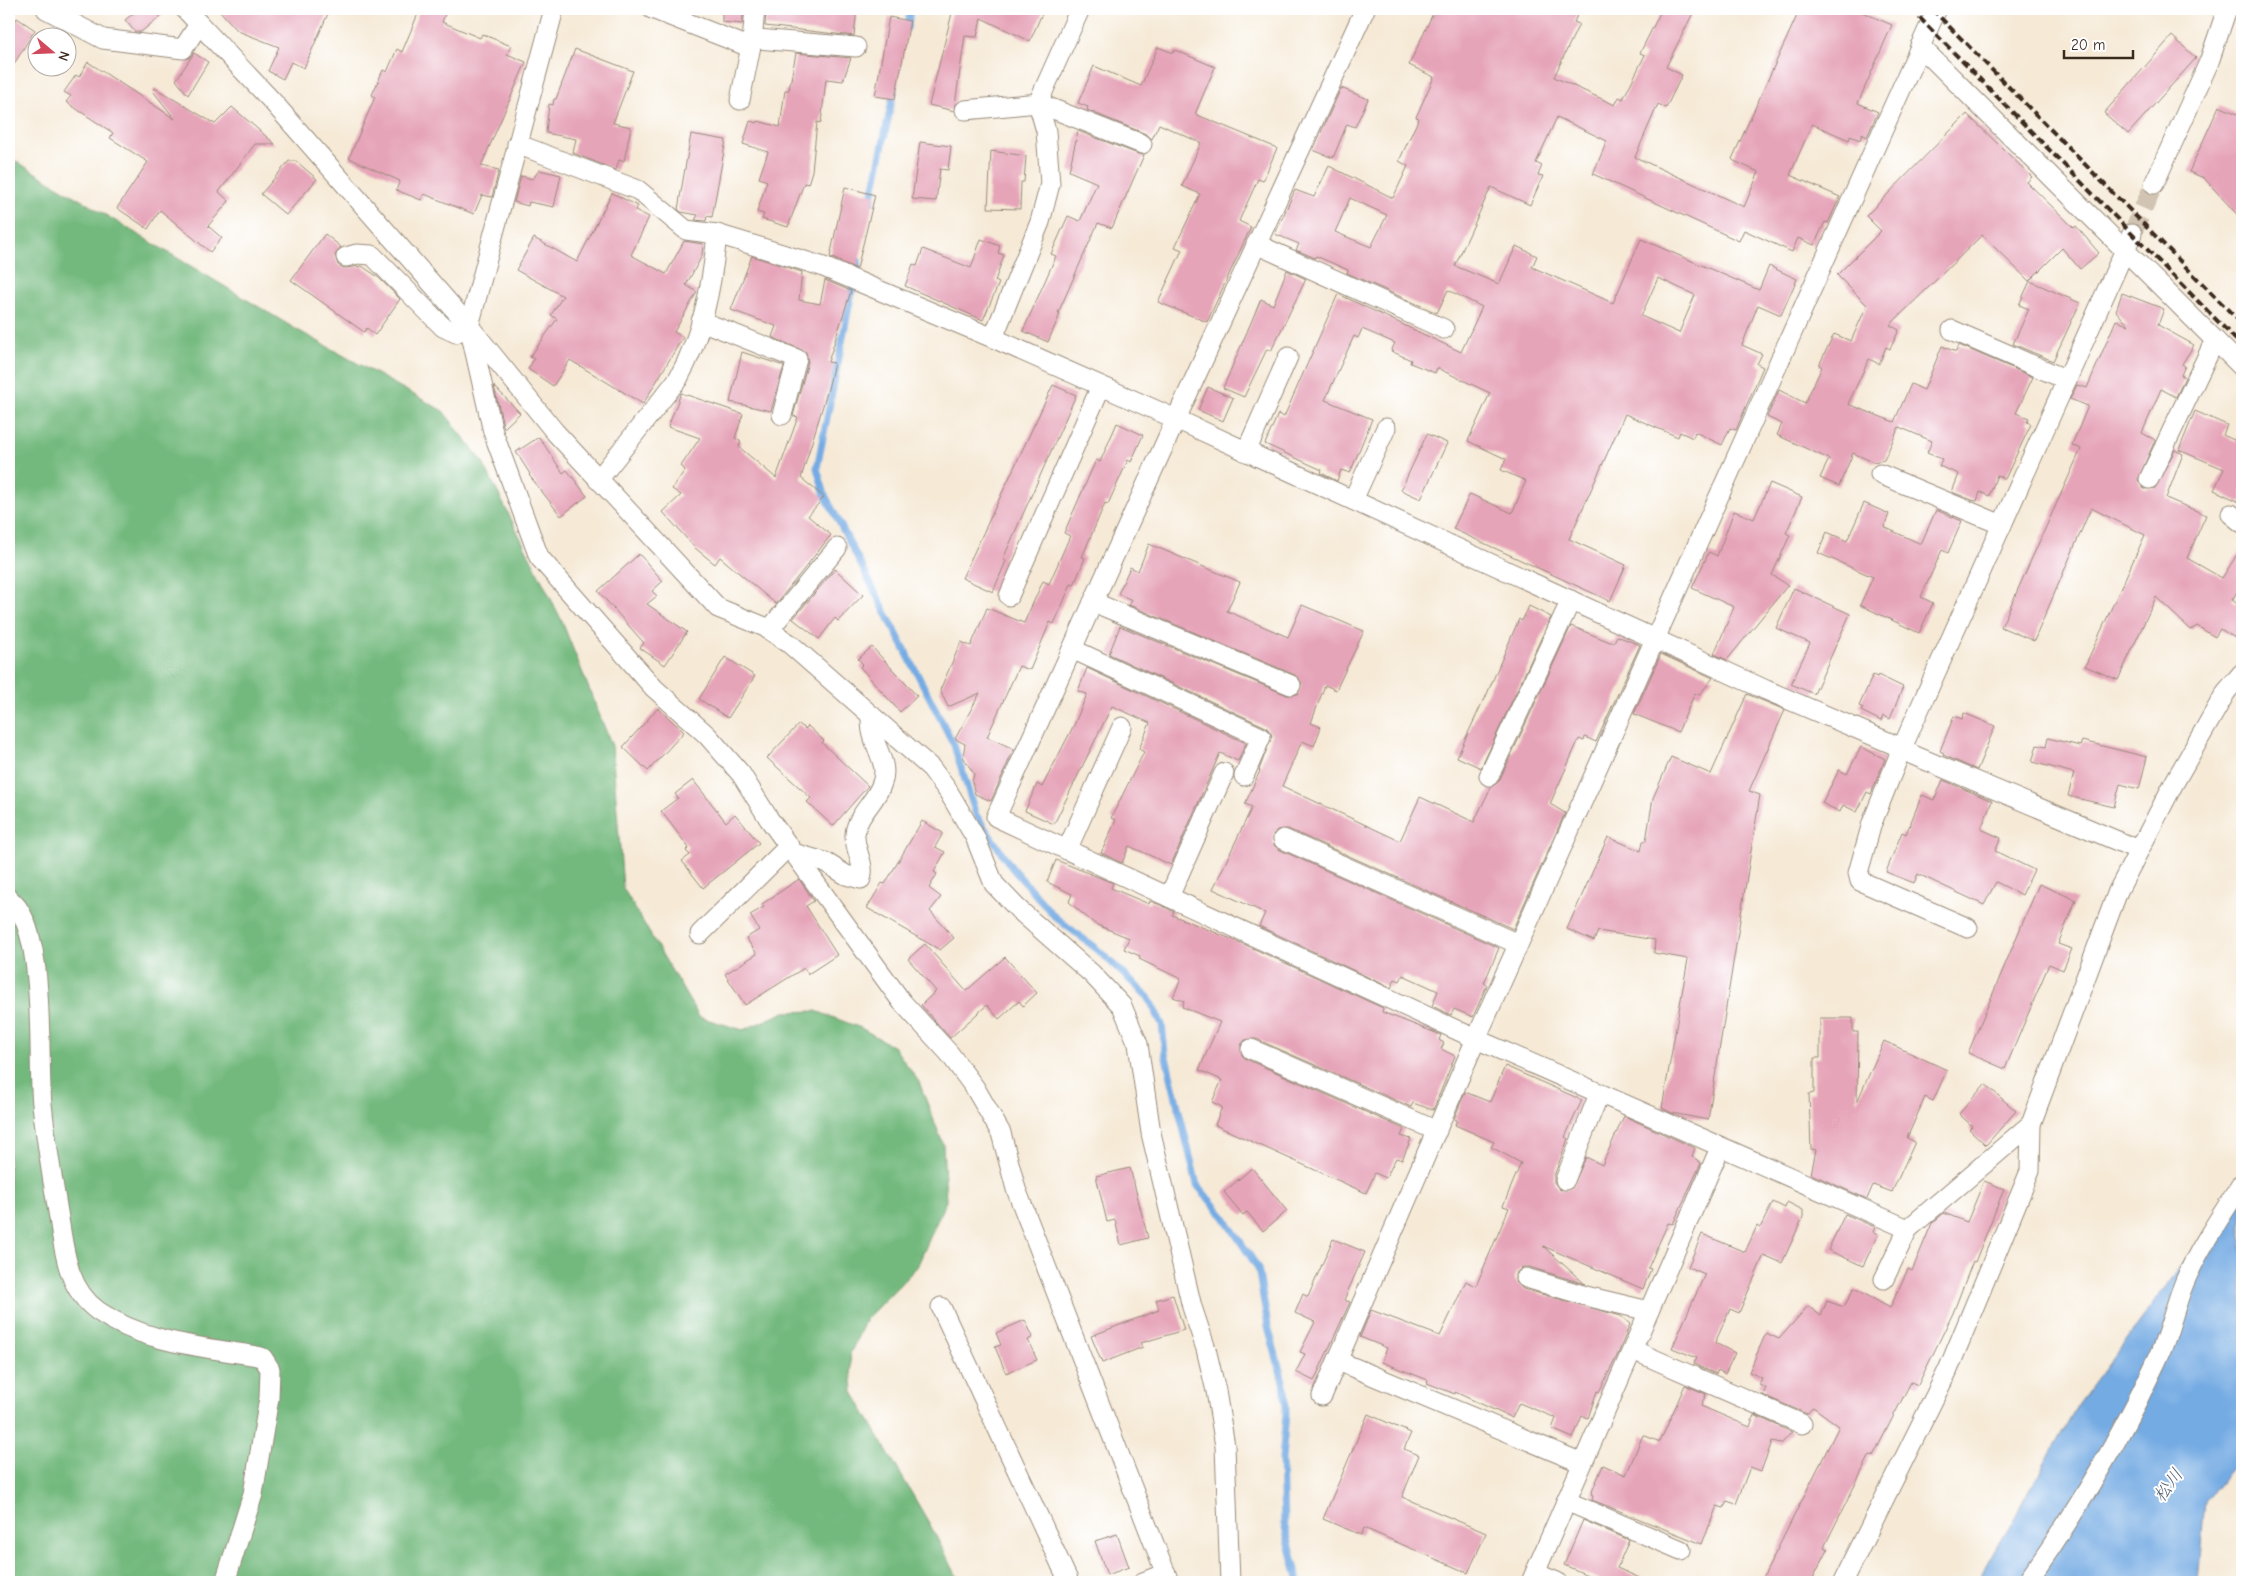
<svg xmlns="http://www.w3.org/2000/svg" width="2251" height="1591" font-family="'Comic Neue','Klee One',sans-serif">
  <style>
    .forest { fill: #73b97e; stroke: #57724e }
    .water { fill: #75abe3; stroke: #586a80 }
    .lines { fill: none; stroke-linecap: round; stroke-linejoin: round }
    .stream { stroke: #75abe3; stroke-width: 7 }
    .building { fill: #e6a4b9; fill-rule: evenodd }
    .street-tunnel { stroke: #d1c4b2; stroke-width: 19; stroke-dasharray: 19 9; stroke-linecap: butt }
    .street-casing { stroke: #988a7a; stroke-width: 21 }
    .street { stroke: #fff; stroke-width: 19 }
    .rail { stroke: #3b2a1e; stroke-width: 4; stroke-dasharray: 8 4; stroke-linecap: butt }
    .labels { text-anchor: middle; stroke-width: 4; stroke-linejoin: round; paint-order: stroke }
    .water-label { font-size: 18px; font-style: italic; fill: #525e6d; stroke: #fff }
  </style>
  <rect width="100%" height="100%" fill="#fff"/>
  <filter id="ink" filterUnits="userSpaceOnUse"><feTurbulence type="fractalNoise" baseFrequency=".02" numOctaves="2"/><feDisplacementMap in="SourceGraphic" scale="10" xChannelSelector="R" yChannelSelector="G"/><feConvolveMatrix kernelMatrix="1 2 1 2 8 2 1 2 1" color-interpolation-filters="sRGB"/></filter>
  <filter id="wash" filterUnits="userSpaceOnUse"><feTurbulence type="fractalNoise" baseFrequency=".0096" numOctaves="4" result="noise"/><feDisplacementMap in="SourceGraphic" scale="20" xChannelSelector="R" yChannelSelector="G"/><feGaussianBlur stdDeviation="1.12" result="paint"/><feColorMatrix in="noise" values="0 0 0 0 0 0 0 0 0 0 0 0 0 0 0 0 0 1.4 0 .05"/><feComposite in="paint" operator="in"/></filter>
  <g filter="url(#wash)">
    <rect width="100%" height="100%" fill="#f6ead7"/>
    <path class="forest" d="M9,157L294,328L443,411L482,461L561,619L612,746L623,888L699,1017L743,1030L785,1012L816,1011L861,1028L894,1047L919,1082L943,1144L946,1201L917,1267L866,1319L850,1354L853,1392L929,1523L960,1582H9Z"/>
    <path class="water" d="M2242,1185V1456L2205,1501L2198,1582H1978L2078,1404Z"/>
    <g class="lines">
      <g class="stream">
        <path d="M907,28L911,9"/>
        <path d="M871,202L894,90"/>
        <path d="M858,261L817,468L825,495L954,745L976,815L1012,868L1055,917L1098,950L1148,997L1162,1024L1165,1053L1197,1185L1224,1217L1258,1268L1268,1326L1285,1389L1286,1414L1282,1459L1284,1524L1299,1582"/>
      </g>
    </g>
    <g id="blocks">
      <g class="building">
        <path d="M139,9H169L141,32H135L125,20Z"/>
        <path d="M218,9H330L304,68L291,62L283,79L268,71L279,47L238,31Z"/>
        <path d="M420,9H447L442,22L480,38L482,34L511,46L507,54L526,62L481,166L499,170L492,197L482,195L474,214L424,194L421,200L396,190L400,181L349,158L375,97L372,95L383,70L387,72L397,49L402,52Z"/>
        <path d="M722,9H744L742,24L722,22Z"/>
        <path d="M766,9H857L854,36L765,26Z"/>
        <path d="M953,9H1044L1030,41L981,18L977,37L965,36L954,111L929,105Z"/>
        <path d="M1435,9H1580L1574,22L1579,24L1554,77L1615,105L1619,97L1623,99L1645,55L1640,53L1662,9H1695L1666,67L1682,75L1666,108L1658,104L1635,157L1744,207L1759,172L1734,161L1732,159L1800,9H1855L1892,25L1858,103L1878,112L1867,137L1862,134L1860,140L1850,136L1849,140L1812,124L1790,175L1840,197L1828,223L1825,222L1814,245L1798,238L1792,252L1744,230L1739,241L1593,174L1607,141L1557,117L1536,163L1542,166L1538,175L1543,176L1530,205L1491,187L1455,266L1499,284L1516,246L1537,256L1532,267L1613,303L1641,239L1759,290L1769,266L1797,279L1781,315L1758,305L1742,345L1762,354L1757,364L1763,367L1736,430L1730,428L1722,445L1695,432L1693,438L1680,432L1678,437L1625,414L1569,539L1626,565L1610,601L1453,529L1470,494L1512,513L1526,481L1501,470L1506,459L1468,441L1490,393L1437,368L1435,373L1410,363L1411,360L1391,351L1395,343L1362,329L1358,338L1354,336L1325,400L1372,419L1350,473L1341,470L1337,481L1321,473L1322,470L1265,444L1278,414L1284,417L1338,294L1461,352L1482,307L1448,290L1437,313L1347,273L1348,270L1316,256L1315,258L1296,250L1299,244L1275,234L1295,190L1314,197L1329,166L1393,198L1408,166L1399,161L1419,118L1416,117L1434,77L1409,65ZM1350,198L1387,215L1371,247L1335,232ZM1658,278L1695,295L1679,333L1641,316Z"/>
        <path d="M9,16L15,21L17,18L35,30L9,72Z"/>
        <path d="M889,17L910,21L895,99L875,96Z"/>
        <path d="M2172,36L2196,58L2128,134L2104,113Z"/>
        <path d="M1158,47L1173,53L1175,50L1215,67L1195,114L1277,148L1263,181L1258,179L1239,221L1251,227L1207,322L1158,302L1182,250L1175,247L1200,194L1182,186L1201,143L1159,124L1152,139L1146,134L1087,110L1088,107L1078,103L1094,66L1141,86Z"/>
        <path d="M575,49L633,71L613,123L631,127L624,161L619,160L616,170L573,153L576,139L546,133L549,104L553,105L554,99H556Z"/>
        <path d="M194,53L208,62L188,95L176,80Z"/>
        <path d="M796,53L851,58L843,81L826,79L821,123L817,122L812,171L808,184L804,183L788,227L762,219L764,214L757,212L767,181L759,178L768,152L743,144L750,121L757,123L758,121L780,127L785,90H789Z"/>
        <path d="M88,62L175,119L153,91L155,88L215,124L232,107L275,144H255L219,192L229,201L208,226L222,238L210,252L160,210L148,229L117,208L148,162L110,138L113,133L66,102L71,96L64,92L76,75L79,77Z"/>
        <path d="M1341,88L1368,99L1355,127L1347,124L1333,158L1313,150Z"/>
        <path d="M2219,106L2242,116V220L2204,178L2189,172Z"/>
        <path d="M1967,114L2032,177L2027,182L2074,228L2076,226L2099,253L2080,269L2062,248L2029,281L1982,235L1890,325L1899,330L1890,349L1886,347L1879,364L1869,359L1848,404L1894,422L1911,384L1924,390L1942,346L1956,352L1959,345L2033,377L2016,413L2029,418L2027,422L2031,424L2005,479L1997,475L1989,496L1980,492L1977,501L1972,500L1952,492L1959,474L1939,466L1942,459L1927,453L1932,441L1899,427L1884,460L1873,462L1853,453L1839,486L1820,478L1829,459L1777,435L1782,424L1767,417L1779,390L1805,403L1822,367L1819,365L1834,334L1851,341L1867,305L1837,275L1881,231L1866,216Z"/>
        <path d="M1078,131L1138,154L1144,155L1112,228L1098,223L1058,313L1060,314L1048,342L1023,331L1056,256L1051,254L1068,216L1080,221L1097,183L1069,171Z"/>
        <path d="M691,134L726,140L712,217L707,216L706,221L695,220L698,215L681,212L678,209Z"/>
        <path d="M920,142L951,146L948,170L940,169L936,201L912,199Z"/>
        <path d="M991,151L1026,156L1024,182H1021L1020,209L988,208Z"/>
        <path d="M289,161H296L317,179L286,215L261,194Z"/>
        <path d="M539,170L561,175L554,207L529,202L528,206L514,202L521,176L533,179Z"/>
        <path d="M845,187L875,195L857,269L830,257Z"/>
        <path d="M612,193L638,206L635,210L649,217L631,255L666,274L684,241L703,244L702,256L686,285L697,292L674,332L683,337L643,404L570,360L553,386L528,369L534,359L530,357L557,319L551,315L563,296L516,270L534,238L577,262Z"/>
        <path d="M325,234L341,247L335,255L338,265L344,268L362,266L378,277L400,299L375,335L367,328L364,332L291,280Z"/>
        <path d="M981,239L1000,246L998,253L1004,255L995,281L999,283L983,320L905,286L913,264L917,266L923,249L971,268Z"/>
        <path d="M752,256L802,272L799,300L820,304L825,280L851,291L828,362L834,363L828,389L801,478L824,497L808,516L831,535L776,604L720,557L715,564L695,548L663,512L681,495L672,489L685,470L681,466L700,438L668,427L681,393L743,414L735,438L741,441L739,447L776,478L798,417L793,416L808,362L806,352L772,337L776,326L731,310Z"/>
        <path d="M1287,270L1306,279L1271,351L1267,349L1244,397L1223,388L1261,299L1273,305Z"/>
        <path d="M2030,281L2080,303L2053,361L2013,344L2029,309L2019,305Z"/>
        <path d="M2122,293L2164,309L2158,325L2194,345L2182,364L2185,366L2181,375L2185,377L2176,397L2161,389L2142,433L2155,440L2138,480L2144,489L2155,488L2175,450L2183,454L2166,498L2206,515L2187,558L2222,578L2242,547V584L2232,600L2242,607V642L2220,629L2215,637L2197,626L2191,630L2156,597L2118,680L2085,666L2145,535L2091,508L2034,641L2001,627L2081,449L2072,445L2088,406L2070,399L2077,385L2087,388L2116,320L2129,326L2116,311Z"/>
        <path d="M742,352L784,366L771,411L730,402Z"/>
        <path d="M1053,385L1076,395L1003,559L1006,561L993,592L962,578Z"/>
        <path d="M494,386L520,413L504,428L503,425Z"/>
        <path d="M1208,387L1233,398L1223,421L1198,410Z"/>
        <path d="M2195,411L2227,425L2223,435L2236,441L2242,428V503L2214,490L2224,469L2179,450Z"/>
        <path d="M1117,423L1143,435L1131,462L1128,460L1108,504L1105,503L1082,557L1085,558L1074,585L1071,584L1054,624L1050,622L1030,670L1019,666L987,737L1014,749L991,801L975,794L972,782L974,774L963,757L965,744L955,739L980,693L948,707L940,690L961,642L971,646L987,608L1024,623L1043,581L1049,584L1070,536L1064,533L1096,460L1100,462Z"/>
        <path d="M1427,434L1447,443L1421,499L1401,490Z"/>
        <path d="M539,437L563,473L567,470L587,496L561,516L529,475L530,474L516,452Z"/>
        <path d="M1770,483L1802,497L1786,533L1790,535L1772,575L1788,585L1727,660L1714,654L1734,607L1692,588L1709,552L1717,556L1734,511L1754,519Z"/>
        <path d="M1864,503L1889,514L1884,527L1921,544L1936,510L1962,521L1948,553L1942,550L1921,597L1933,603L1919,633L1860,605L1873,577L1818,553L1827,532L1847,541Z"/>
        <path d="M1149,544L1240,582L1227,611L1288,637L1302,605L1364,631L1336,690L1325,685L1311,723L1321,727L1314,746L1302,741L1282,786L1400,841L1420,797L1474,822L1491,787L1499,781L1571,626L1610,642H1614L1617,636L1640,645L1596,742L1585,737L1584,741L1579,739L1550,804L1565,813L1513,929L1288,829L1277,830L1273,835L1274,845L1278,849L1499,948L1484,983L1487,985L1473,1017L1454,1009L1451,1015L1432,1006L1438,991L1403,975L1400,981L1395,979L1391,988L1259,926L1265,913L1213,889L1252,807L1245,804L1260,771L1259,770L1272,735L1266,727L1109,654L1120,626L1287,695L1298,694L1302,683L1295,675L1129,605L1132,600L1118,594L1130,567L1138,571Z"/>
        <path d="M639,554L663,581L652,591L657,596L647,604L687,632L665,665L640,648L644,643L598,591Z"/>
        <path d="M835,569L863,595L838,621L835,618L819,639L793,619Z"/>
        <path d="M1794,588L1850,614L1814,694L1791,684L1810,643L1776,628Z"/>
        <path d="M1529,606L1551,617L1481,768L1457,757L1483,701H1484L1519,619L1522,621Z"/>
        <path d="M872,647L917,696L900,712L860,667L863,664L858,659Z"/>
        <path d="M1661,654L1713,678L1699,695L1695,693L1678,732L1634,714Z"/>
        <path d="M725,657L755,676L728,718L699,699Z"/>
        <path d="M1087,668L1246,743L1238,761L1220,753L1171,865L1129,846L1122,863L1101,853L1116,820L1111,818L1144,752L1139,749L1150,723L1112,706L1054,824L1025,811L1037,784L1042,787L1075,723L1087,694L1078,691Z"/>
        <path d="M1873,675L1877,677L1878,675L1903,687L1890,719L1883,716L1881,721L1861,711L1863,708L1859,706Z"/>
        <path d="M1747,694L1785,710L1749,791L1760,795L1708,1120L1672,1113L1662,1108L1688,959L1654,953L1655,940L1598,931L1594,941L1567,929L1608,837L1641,851L1643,841H1646L1653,798L1671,757L1711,774Z"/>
        <path d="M658,708L684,732L648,771L623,747Z"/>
        <path d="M1964,713L1995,726L1977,770L1943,755L1944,753L1940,751L1954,716L1962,719Z"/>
        <path d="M799,724L805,729L808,726L824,741L822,743L868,786L833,826L807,802L811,798L767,758Z"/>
        <path d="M2048,738L2080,746L2082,741L2147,757L2139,789L2120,784L2114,807L2068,796L2074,773L2032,762L2037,745L2046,747Z"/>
        <path d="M1861,747L1885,759L1871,794L1867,792L1857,812L1843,805L1840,812L1822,803L1839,770L1847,774Z"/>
        <path d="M693,780L726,822L735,814L759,843L703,888L682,861L690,855L686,851L689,848L661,811L678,798L675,794Z"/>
        <path d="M1943,780L1992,801L1981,829L2001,838L1995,851L2034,870L2022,895L1996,882L1984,905L1918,874L1914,883L1886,872L1902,832L1906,834L1922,795L1934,800Z"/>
        <path d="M922,821L943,833L935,847L945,852L934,872L937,874L929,888L941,897L930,911L954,938L940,950L867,908L882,883L885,884Z"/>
        <path d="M1056,860L1113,883L1111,888L1149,904L1150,901L1163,906L1174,912L1172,915L1246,945L1383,1008L1382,1012L1441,1035L1439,1040L1444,1043L1441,1049L1455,1056L1433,1110L1413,1103L1411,1107L1256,1039L1245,1040L1241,1045L1242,1055L1246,1059L1404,1129L1401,1136L1411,1139L1402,1160L1396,1158L1386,1178L1375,1173L1366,1193L1215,1125L1222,1107L1212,1102L1222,1080L1199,1070L1220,1022L1182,1007L1184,1001L1173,997L1181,979L1139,959L1140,956L1124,949L1129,938L1095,924L1069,902L1072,894L1047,882Z"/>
        <path d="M799,879L814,901L806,906L837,955L808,974L804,968L745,1005L725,974L757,954L746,938L759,930L750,915L764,907L762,904Z"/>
        <path d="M2039,884L2076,900L2058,944L2072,949L2063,970L2049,964L2005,1069L1968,1053Z"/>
        <path d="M925,944L966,991L1005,957L1037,993L1023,1006L1019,1001L999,1019L987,1005L950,1038L921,1005L936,991L908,959Z"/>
        <path d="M1820,1018H1853V1032H1858L1857,1102L1884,1041L1947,1070L1933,1101L1925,1097L1907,1138L1915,1142L1892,1192L1873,1185L1867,1199L1811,1174L1816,1150L1811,1149L1809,1094L1814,1093V1058H1820Z"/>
        <path d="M1505,1066L1582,1100L1565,1137L1568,1139L1554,1176V1182L1560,1190L1572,1188L1586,1157L1602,1165L1624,1116L1695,1148L1692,1156L1701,1163L1673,1224L1668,1223L1648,1268L1651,1269L1643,1289L1543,1246L1585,1284L1529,1267H1523L1515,1274V1281L1523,1289L1621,1316L1630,1324L1618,1354L1599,1392L1597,1391L1588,1418L1582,1416L1573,1438L1552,1429L1556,1418L1519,1403L1512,1418L1455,1392V1394L1427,1383L1428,1380L1382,1362L1387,1348L1360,1337L1371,1310L1440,1336L1466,1281L1476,1286L1509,1208L1503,1206L1521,1163L1491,1147L1494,1142L1455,1125L1457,1120L1454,1119L1465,1092L1490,1102Z"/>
        <path d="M1985,1084L2016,1111L1986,1145L1969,1129L1972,1126L1959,1114Z"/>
        <path d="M1130,1168L1148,1238L1121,1245L1115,1220L1107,1222L1096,1176Z"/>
        <path d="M1252,1168L1287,1211L1263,1231L1247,1212L1243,1215L1224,1192Z"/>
        <path d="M1984,1181L2004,1189L1975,1262L1973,1261L1953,1313L1918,1385L1911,1382L1873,1456L1870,1455L1824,1547L1828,1549L1811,1582H1761L1839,1426L1813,1407L1807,1414L1763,1395L1766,1388L1759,1385L1762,1378L1749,1372L1766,1333L1779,1339L1808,1306L1821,1316L1827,1301L1844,1307L1854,1288L1890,1308L1908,1269L1912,1271L1932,1223L1944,1213L1967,1222Z"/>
        <path d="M1773,1202L1785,1208L1787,1202L1803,1210V1217L1782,1263L1764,1255L1739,1313L1730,1309L1715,1343L1735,1353L1725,1374L1718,1370L1716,1374L1694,1364L1697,1358L1672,1348L1705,1274L1688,1267L1702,1234L1745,1252L1757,1226L1760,1228Z"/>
        <path d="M1845,1214L1875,1227L1873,1232L1878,1234L1863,1266L1828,1250Z"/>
        <path d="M1333,1239L1365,1252L1344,1300L1350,1302L1314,1381L1296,1372L1305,1354L1300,1352L1315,1322L1295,1313L1303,1294L1308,1297Z"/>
        <path d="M1173,1295L1184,1330L1141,1343L1143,1347L1102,1363L1091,1336L1159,1310L1156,1300Z"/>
        <path d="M1025,1320L1033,1337L1028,1340L1037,1360L1006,1373L995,1347L1001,1345L996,1333Z"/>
        <path d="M1685,1385L1706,1394L1701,1406L1750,1427L1754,1415L1792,1432L1781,1444L1772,1442L1761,1471L1750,1467L1736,1504L1727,1501L1724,1508L1717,1506L1702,1544L1592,1500L1593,1495L1591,1494L1603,1465L1626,1475L1643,1435L1660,1442Z"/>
        <path d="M1368,1414L1411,1433L1404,1449L1419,1455L1402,1497L1486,1533L1468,1573L1364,1528L1361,1535L1323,1519Z"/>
        <path d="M1583,1520L1629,1540L1617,1568L1649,1582H1604L1564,1565Z"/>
        <path d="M1117,1534L1129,1567L1107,1575L1095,1541Z"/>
      </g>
    </g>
  </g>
  <g filter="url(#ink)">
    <use href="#blocks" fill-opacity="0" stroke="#988a7a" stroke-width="1"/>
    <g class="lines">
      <path class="street-tunnel" d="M2132,234L2154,184"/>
      <defs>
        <g id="street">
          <path d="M46,9L103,39L183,49L199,24"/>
          <path d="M185,9L272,101L469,326L555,432L718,608L765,627L790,644L931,768L948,791L975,837L994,884L1018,909L1092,974L1122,1006L1138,1044L1151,1133L1192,1307L1206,1349L1216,1391L1225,1446L1230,1582"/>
          <path d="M554,9L469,326L493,432L539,557L654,688L707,735L741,774L769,819L902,1002L949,1053L975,1088L1001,1133L1016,1189L1169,1582"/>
          <path d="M652,9L744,45L757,39L856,47"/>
          <path d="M1365,9L1176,419L996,817L1476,1039L1908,1229L2031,1124L2118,891L2174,783L2226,692L2242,673"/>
          <path d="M1920,46L2242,367"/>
          <path d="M740,100L752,41L755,9"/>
          <path d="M1038,103L1142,144"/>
          <path d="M965,110L1038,103L1080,9"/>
          <path d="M517,144L638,190L686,230L717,234L821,266L993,338L1176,419L1766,690L1902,748L1913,755L2139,850"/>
          <path d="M2154,184L2209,62L2227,9"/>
          <path d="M1256,244L1444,329"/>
          <path d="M346,257L357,254L372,255L443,327L456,333L469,326"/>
          <path d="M701,321L797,359L782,415"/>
          <path d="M1952,330L2067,380"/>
          <path d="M993,338L1040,222L1050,184L1046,131L1038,103"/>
          <path d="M1246,452L1288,357"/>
          <path d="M1880,474L2002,525"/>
          <path d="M2149,479L2215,340"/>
          <path d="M598,480L678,379C703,334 712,285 717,234"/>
          <path d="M1353,500L1386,428"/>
          <path d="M2231,514L2242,523"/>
          <path d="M1009,596L1101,386"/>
          <path d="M1093,602L1291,685"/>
          <path d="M769,630L837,548"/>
          <path d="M1072,649L1261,737L1244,776"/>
          <path d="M1489,776L1571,600"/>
          <path d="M1283,839L1518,944"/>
          <path d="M1067,850L1122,727"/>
          <path d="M794,853L825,862L846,875L861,879C866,864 854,851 855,834C857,814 876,802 882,783C889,764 875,749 872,731C871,726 871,720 871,715"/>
          <path d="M1169,897L1224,773"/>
          <path d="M9,899C48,926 37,1059 42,1104C46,1140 52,1177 58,1212C64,1248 66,1288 98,1311C144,1343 203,1347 257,1356L263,1358L270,1369L269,1398L253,1494L225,1582"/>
          <path d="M1968,928L1860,881L1858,873L1872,823L1902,748L2132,234"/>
          <path d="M700,934L789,846"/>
          <path d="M1251,1049L1437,1131"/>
          <path d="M1565,1180L1599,1094"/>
          <path d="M1526,1278L1590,1297L1649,1311"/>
          <path d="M1884,1279L1908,1229"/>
          <path d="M941,1307L1069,1582"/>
          <path d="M1633,1350L1802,1424"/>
          <path d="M1338,1361L1582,1463"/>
          <path d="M1322,1396L1476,1039L1937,9"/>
          <path d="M1566,1501L1681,1550"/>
          <path d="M1535,1573L1557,1582"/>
          <path d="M1143,1582L1166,1573"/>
          <path d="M1531,1582L1720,1148"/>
          <path d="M1843,1582L1948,1370L2030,1171L2031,1124"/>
          <path d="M2027,1582C2076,1513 2121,1438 2157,1360C2169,1335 2174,1307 2185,1281C2200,1246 2222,1215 2242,1183"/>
        </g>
      </defs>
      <use href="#street" class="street-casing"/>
      <use href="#street" class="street"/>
      <g class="rail">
        <path d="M1911,9L2242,346"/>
        <path d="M1932,9L2242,324"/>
      </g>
    </g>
  </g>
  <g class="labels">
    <g class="water-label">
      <text transform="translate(2168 1485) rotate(-53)" y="6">松川</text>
    </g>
  </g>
  <rect width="2251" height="1591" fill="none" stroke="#fff" stroke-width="30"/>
  <g transform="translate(52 52) rotate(109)"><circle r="24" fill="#ffffff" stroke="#b1aaa5"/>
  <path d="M0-4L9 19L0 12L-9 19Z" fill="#d1495b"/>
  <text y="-8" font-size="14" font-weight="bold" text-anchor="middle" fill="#3b2a1e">N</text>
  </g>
  <path d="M2064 50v8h69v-8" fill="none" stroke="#3b2a1e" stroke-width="2.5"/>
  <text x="2071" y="50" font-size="15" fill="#3b2a1e" stroke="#ffffff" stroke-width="4" paint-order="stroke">20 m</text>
</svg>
